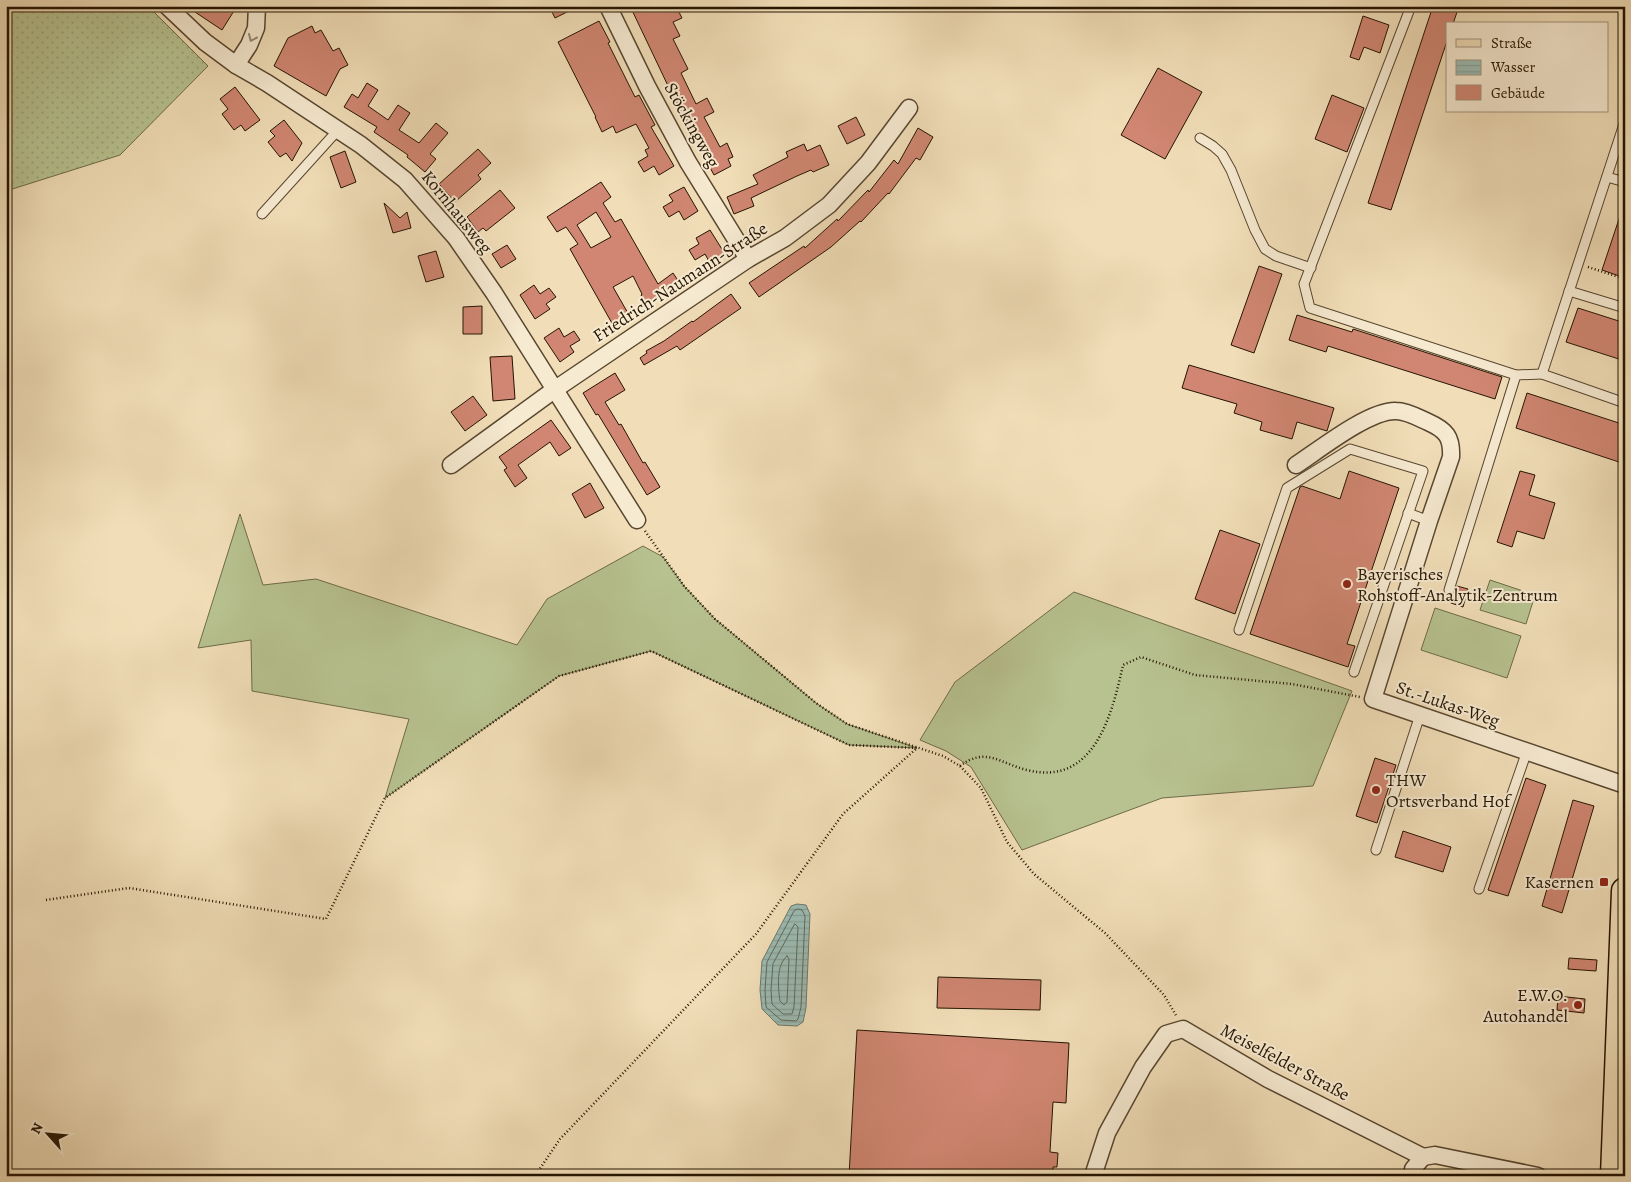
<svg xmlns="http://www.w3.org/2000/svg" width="1631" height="1182" font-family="Alegreya,serif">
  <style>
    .grass { fill: #b7c290; stroke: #6e6b48 }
    .garden { fill: url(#garden-dots); stroke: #6e6b48 }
    .water { fill: url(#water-rules); stroke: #6c786c }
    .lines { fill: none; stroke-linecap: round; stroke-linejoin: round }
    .shore { stroke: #60685a; stroke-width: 1 }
    .building { fill: #d08672; stroke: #251401; fill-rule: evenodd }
    .service-casing { stroke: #58462f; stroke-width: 11 }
    .minor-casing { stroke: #58462f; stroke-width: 19 }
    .primary-casing { stroke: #251401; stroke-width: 29 }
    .path { stroke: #251401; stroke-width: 2.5; stroke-dasharray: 1 2.5; stroke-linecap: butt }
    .service { stroke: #f6ead1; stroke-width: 9 }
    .minor { stroke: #f6ead1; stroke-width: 16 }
    .primary { stroke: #f1deb8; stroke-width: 26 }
    .oneway { stroke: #988a73 }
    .poi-dot { fill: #8f2418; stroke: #f6ead1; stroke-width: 2 }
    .labels { text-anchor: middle; stroke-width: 4; stroke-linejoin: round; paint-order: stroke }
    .street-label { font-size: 18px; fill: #251401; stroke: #f6ead1 }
    .poi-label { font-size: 18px; fill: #251401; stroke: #f6ead1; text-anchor: start }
  </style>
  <defs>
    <pattern id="garden-dots" width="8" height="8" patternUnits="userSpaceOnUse" patternTransform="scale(1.25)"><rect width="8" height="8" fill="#b7c290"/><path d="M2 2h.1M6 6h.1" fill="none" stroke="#9da67a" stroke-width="1.8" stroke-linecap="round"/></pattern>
    <pattern id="water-rules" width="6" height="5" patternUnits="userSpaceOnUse" patternTransform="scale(1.25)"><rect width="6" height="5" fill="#9bbbb3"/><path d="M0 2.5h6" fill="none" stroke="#85a098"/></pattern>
  </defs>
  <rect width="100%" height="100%" fill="#f1deb8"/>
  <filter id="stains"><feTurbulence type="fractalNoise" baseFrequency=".004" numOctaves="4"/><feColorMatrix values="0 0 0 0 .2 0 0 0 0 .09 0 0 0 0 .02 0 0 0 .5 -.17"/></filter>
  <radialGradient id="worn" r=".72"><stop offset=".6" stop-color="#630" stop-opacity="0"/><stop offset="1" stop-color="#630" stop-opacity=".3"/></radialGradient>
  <g class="grass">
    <path d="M240,514L263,585L316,579L517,645L547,599L643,546L663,557L684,586L715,619L816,703L847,724L917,748L849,745L651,651L559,676L385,798L409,719L252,691L251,640L198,648Z"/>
    <path d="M1490,580L1535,595L1526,624L1480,610Z"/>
    <path d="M1074,592L1352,691L1313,786L1162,798L1022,850L971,767L946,751L920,740L955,682Z"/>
    <path d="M1435,608L1521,636L1507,678L1421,650Z"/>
  </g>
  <path class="garden" d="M6,6H148L208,66L120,155L6,191Z"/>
  <path class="water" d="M797,904L806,905L810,914L806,1008L803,1022L797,1026L778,1025L762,1009L760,990L762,961L791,906Z"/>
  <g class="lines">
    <g class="shore">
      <path d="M798,909L802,910L805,916L801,1007L798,1019L796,1021L781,1020L766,1007L765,990L767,962L794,911Z"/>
      <path d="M795,924L798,927L794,1007L792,1014H783L772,1004L771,990L773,964Z"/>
      <path d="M787,956L789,959L787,1002L784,1005L780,1001C778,987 776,965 787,956Z"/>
    </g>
  </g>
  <g class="building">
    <path d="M186,6H237L222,30Z"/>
    <path d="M549,6H579L555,18Z"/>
    <path d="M630,6H676L682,18L673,22L680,36L673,39L688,69L681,73L696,104L707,98L714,112L704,117L720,147L727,143L733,157L728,159L731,166L714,175L699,147L701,146L670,90Z"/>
    <path d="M1433,6H1459L1453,24H1447V41L1391,210L1368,203Z"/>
    <path d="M1363,16L1389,25L1380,53L1364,47L1359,60L1350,57Z"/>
    <path d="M599,21L610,42L608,43L635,97L639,95L655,125L651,127L674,166L659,175L654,166L644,172L638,162L648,156L645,150L649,148L636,124L616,133L613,126L602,132L595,117H596L558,42Z"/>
    <path d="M312,26L315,33L321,30L333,51L339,48L348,65L340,69L326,96L274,66L288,38Z"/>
    <path d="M1158,68L1202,92L1165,159L1121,135Z"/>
    <path d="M367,83L378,90L368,106L388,120L398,105L410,113L399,130L419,143L436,123L448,133L430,154L436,159L425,172L407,157L408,155L374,132L377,127L344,107L352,94L358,98Z"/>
    <path d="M235,87L260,120L245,131L241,125L234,130L222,114L228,109L220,99Z"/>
    <path d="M1332,95L1364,108L1347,152L1315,139Z"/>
    <path d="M856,117L865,135L847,144L838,126Z"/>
    <path d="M284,120L302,143L292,161L286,153L280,157L268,142L275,136L270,131Z"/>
    <path d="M918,128L933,137L920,160L916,158L889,194L888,193L861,222L860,221L831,247L759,297L749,283L804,246L805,248L837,219L838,221L868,190L869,192L894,160L898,164Z"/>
    <path d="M804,144L807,151L820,145L829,165L813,172L811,170L797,176L751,198L754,206L734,214L727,197L758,184L753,175L788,157L786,152Z"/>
    <path d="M478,149L491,163L478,175L481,179L455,202L439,184Z"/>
    <path d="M345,151L356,182L341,188L330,157Z"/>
    <path d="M601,182L611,197L603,203L615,222L621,219L658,284L673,273L679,282L647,304L641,295L642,294L633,276L613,287L629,315L613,325L570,249L578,244L566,227L557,232L547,217ZM596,212L611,237L591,248L577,225Z"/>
    <path d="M684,187L698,211L684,220L679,211L669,217L663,207L673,201L669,195Z"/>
    <path d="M500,190L515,208L486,231L483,228L478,232L467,217Z"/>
    <path d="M384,203L400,218L407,212L411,228L393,233Z"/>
    <path d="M1623,207H1625V278L1602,270Z"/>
    <path d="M710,230L725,254L710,263L705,254L695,260L689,250L699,244L696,238Z"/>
    <path d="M507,245L516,259L501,268L492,254Z"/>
    <path d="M436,251L444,277L426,282L418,256Z"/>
    <path d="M1259,266L1282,274L1254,353L1231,345Z"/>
    <path d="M534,285L540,294L549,288L556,297L546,304L550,309L535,319L520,295Z"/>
    <path d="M731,294L741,308L680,350L677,346L644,365L640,358L647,353L646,351L664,341L692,321L693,322Z"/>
    <path d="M482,306V334H463V307Z"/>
    <path d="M1578,308L1625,323V361L1566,342Z"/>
    <path d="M1297,315L1352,332L1353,329L1502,377L1495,399L1328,346L1326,352L1289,340Z"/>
    <path d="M559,328L564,337L574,331L580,340L570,346L574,352L560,362L544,338Z"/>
    <path d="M512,356L515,399L493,401L490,357Z"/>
    <path d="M1189,365L1334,408L1327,431L1297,422L1292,439L1260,430L1262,422L1234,413L1237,404L1182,388Z"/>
    <path d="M615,373L625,390L605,402L619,425L621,424L643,463L645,462L660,487L647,495L598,414L596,415L583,393Z"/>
    <path d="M1527,393L1625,425V464L1516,428Z"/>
    <path d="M473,396L487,415L465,431L451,412Z"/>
    <path d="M551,420L571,448L559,456L550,442L518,465L527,478L515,487L504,470L507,468L499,457Z"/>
    <path d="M1349,471L1399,488L1347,644L1355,646L1348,667L1250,634L1300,487L1302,486L1340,499Z"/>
    <path d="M1520,471L1535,475L1529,495L1555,503L1544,539L1517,531L1512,547L1497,542Z"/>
    <path d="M590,483L604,508L585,518L572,494Z"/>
    <path d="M1220,530L1260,544L1235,614L1195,599Z"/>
    <path d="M1457,586L1468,589L1463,607L1451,603Z"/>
    <path d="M1375,758L1396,765L1377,823L1356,816Z"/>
    <path d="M1526,778L1546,785L1508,896L1488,890Z"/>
    <path d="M1573,800L1594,806L1562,913L1542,906Z"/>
    <path d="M1403,831L1451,847L1443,872L1395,857Z"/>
    <path d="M1569,958L1597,960L1596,971L1568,969Z"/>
    <path d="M938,977L1041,980L1040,1010L937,1008Z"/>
    <path d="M1558,996L1585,999L1584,1013L1557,1010Z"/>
    <path d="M857,1030L1069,1043L1066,1103L1053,1102L1050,1152L1058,1153L1057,1167H1053V1176H849Z"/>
  </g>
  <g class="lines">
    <defs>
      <g id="service">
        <path d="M1411,6L1304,284L1310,308L1516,375L1542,374"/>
        <path d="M1625,121L1542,374L1625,403"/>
        <path d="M1200,138L1213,146L1222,154L1231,170L1255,230L1265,249L1276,256L1311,268"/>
        <path d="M1607,177L1625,182"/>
        <path d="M262,214L338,130"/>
        <path d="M1569,291L1625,308"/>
        <path d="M1408,513L1429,521"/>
        <path d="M1449,590L1516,375"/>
        <path d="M1239,630L1287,488L1350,449L1423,471L1354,672"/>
        <path d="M1376,850L1420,715"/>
        <path d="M1479,889L1527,751"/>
      </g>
      <g id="minor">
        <path d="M167,6L205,42L236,65L267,83L361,145L405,180L456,238L494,293L637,520"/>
        <path d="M608,6L647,86L688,162L748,259"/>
        <path d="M236,65L249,45L256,28L257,6"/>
        <path d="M451,465L554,390L748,259L785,238L829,205L868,163L909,108"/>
        <path d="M1296,465C1319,450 1369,410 1396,411C1407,411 1419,418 1428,422C1446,430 1452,437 1451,457L1429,521L1373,699L1625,785"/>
        <path d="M1093,1176L1107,1133L1143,1067L1166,1034L1183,1029L1268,1079L1423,1157L1435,1155L1538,1176"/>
        <path d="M1413,1176V1169L1423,1157"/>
      </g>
      <path id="primary" d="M1614,1176L1625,891"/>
    </defs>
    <use href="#service" class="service-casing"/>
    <use href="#minor" class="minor-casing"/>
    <use href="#primary" class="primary-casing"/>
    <g class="path">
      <path d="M1588,267L1625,279"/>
      <path d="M645,531L684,586L715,619L816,703L847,724L943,756L960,766L981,788L1007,842L1034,874L1105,933L1164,995L1177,1017"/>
      <path d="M960,766C986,746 1001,764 1027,770C1094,787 1112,715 1123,665L1141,657L1195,675L1292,684L1360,697"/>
      <path d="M46,900L129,888L326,919L385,798L559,676L651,651L849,745L917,748L843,814L756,934L560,1139L535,1176"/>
    </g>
    <use href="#service" class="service"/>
    <use href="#minor" class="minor"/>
    <use href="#primary" class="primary"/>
  </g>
  <defs><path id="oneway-chevron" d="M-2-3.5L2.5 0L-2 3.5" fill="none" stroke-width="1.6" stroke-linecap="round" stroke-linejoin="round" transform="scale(1.25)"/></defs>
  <use class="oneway" href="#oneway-chevron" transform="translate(252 38) rotate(114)"/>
  <g class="poi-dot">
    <circle cx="1347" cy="584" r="5"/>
    <circle cx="1376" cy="790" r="5"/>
    <rect x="1599" y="877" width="10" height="10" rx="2.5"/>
    <circle cx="1578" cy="1005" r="5"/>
  </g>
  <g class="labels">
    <g class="street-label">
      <text transform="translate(692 125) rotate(61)" y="6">Stöckingweg</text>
      <text transform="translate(457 212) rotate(51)" y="6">Kornhausweg</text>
      <text transform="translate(680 282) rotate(-33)" y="6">Friedrich-Naumann-Straße</text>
      <text transform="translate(1448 704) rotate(19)" y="6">St.-Lukas-Weg</text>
      <text transform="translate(1285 1062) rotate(28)" y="6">Meiselfelder Straße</text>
    </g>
    <g class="poi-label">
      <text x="1357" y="580">Bayerisches<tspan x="1357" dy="21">Rohstoff-Analytik-Zentrum</tspan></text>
      <text x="1386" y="786">THW<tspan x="1386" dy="21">Ortsverband Hof</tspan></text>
      <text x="1594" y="888" text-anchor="end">Kasernen</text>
      <text x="1568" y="1001" text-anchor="end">E.W.O.<tspan x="1568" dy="21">Autohandel</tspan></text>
    </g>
  </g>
  <rect width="1631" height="1182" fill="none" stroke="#f1deb8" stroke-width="25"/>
  <rect x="8" y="8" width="1616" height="1167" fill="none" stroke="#251401" stroke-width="2.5"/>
  <rect x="12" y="12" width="1606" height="1157" fill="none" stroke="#251401"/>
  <rect x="1446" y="22" width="162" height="90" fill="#f6ead1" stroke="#a2947e"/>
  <rect x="1456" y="39" width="25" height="8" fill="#f1deb8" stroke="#a2947e"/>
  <text x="1491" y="48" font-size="15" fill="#251401">Straße</text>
  <rect x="1456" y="60" width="25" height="15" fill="url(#water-rules)" stroke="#a2947e"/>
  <text x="1491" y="72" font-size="15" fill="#251401">Wasser</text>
  <rect x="1456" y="85" width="25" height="15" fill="#d08672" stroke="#a2947e"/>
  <text x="1491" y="98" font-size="15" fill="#251401">Gebäude</text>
  <g transform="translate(48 1134) rotate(297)" stroke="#f6ead1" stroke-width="4" paint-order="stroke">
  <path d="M0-4L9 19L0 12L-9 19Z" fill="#251401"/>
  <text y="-8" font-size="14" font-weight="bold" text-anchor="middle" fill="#251401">N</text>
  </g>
  <rect width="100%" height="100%" filter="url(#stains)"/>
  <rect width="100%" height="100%" fill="url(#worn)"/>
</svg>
